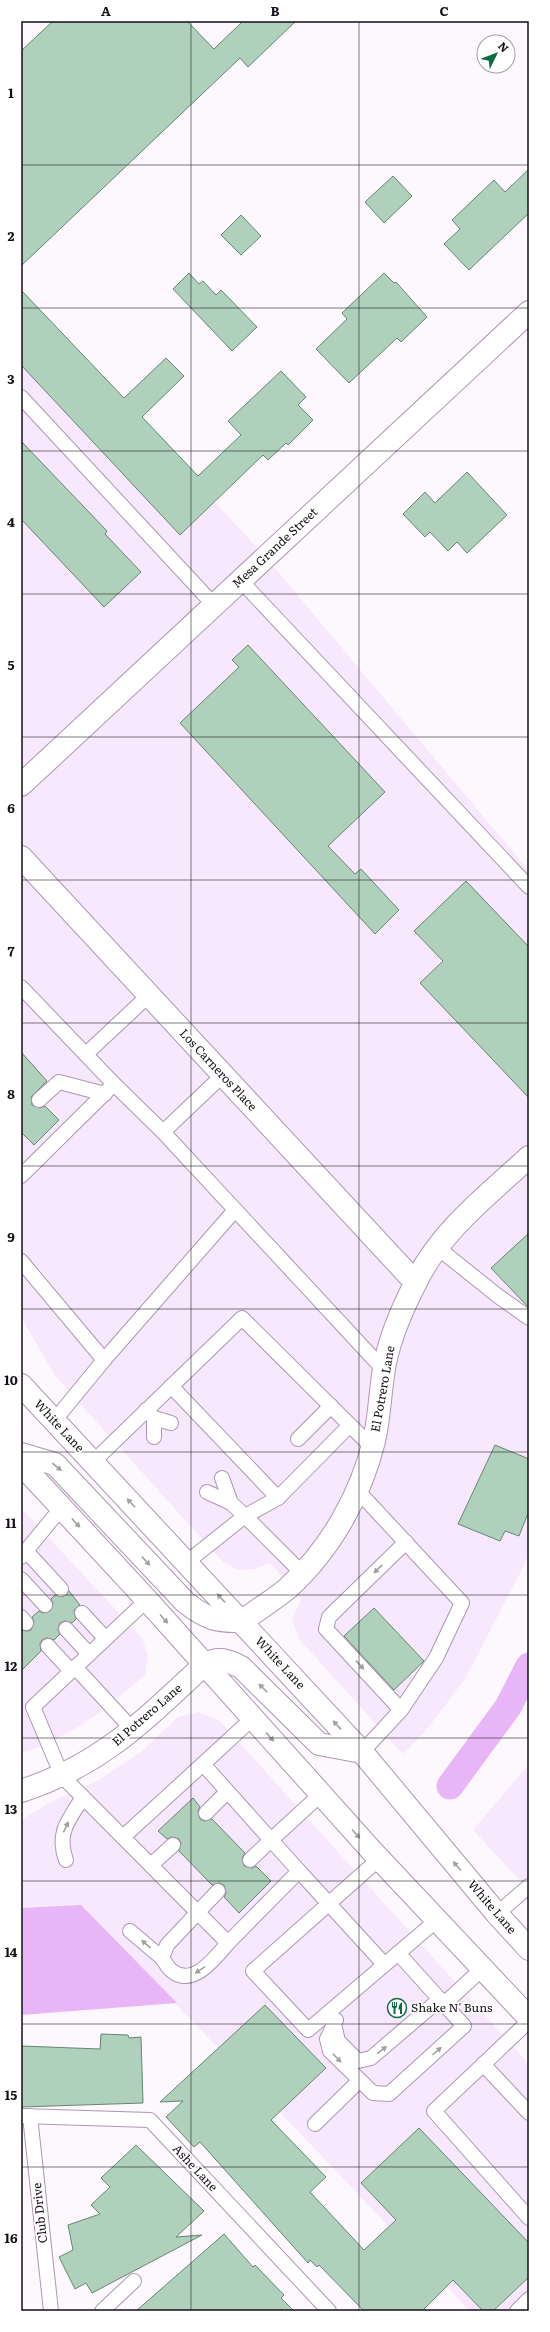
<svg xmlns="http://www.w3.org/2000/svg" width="550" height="2332" font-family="Literata,serif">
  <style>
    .built { fill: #f8e8fd }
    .water { fill: #e8b6f7 }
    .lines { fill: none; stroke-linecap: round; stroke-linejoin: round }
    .canal { stroke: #e8b6f7; stroke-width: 27 }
    .building { fill: #afd1bb; stroke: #668672 }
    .service-casing { stroke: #ac97b2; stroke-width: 16 }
    .minor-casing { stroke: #ac97b2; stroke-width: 24 }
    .secondary-casing { stroke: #ac97b2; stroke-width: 24 }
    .service { stroke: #fff; stroke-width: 14 }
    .minor { stroke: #fff; stroke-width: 22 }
    .secondary { stroke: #fff; stroke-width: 22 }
    .oneway { fill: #a19fa2 }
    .grid { fill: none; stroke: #150e17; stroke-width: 1; stroke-opacity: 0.55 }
    .labels { text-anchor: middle; stroke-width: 3.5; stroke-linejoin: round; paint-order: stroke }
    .street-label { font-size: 12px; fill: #150e17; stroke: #fff }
    .poi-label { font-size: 12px; fill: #150e17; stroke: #fff; text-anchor: start }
    .neatline { fill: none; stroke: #150e17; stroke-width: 1.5 }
    .grid-label { font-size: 13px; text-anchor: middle; font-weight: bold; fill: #150e17 }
  </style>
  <rect width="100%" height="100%" fill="#fdf8fe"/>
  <g class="built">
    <path d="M21,293L263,554L529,871V1556L465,1679L428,1728L403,1754L299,1639L292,1620L301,1599L270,1563L254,1569L238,1570L223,1562L55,1376L21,1317Z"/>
    <path d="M21,1508L142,1638L148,1656L145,1675L102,1711L78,1727L42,1746L21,1753Z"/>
    <path d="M199,1712L220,1721L529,2064V2311H470L81,1905L21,1908V1820L49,1803L97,1781L141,1752L178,1717Z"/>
    <path d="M529,1764V1890L473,1830Z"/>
  </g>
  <path class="water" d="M81,1905L177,2003L21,2015V1908Z"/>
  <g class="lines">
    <path class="canal" d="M450,1786L508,1707L529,1666"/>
  </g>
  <g class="building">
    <path d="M53,21H187L214,49L243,21H296L248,67L240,58L21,266V51Z"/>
    <path d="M529,169V213L469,270L444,244L460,229L452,220L494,180L505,192Z"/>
    <path d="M393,176L412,196L384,223L365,202Z"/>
    <path d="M241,215L261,236L241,255L221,235Z"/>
    <path d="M189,273L199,284L203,281L216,295L221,290L257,327L232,351L173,289Z"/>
    <path d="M384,273L394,283L396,282L427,317L401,342L397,338L349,383L316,349L347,319L342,313Z"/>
    <path d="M21,290L124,398L166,358L184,376L142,417L198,476L241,435L228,421L281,371L306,397L298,405L313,420L288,445L286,443L268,460L263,455L180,535L21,365Z"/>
    <path d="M21,441L107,531L105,534L141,572L104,607L21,519Z"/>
    <path d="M467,472L507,515L467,553L457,542L448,551L430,532L425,537L403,514L425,492L435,503Z"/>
    <path d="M248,645L385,792L328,846L355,874L361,869L399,910L375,934L180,723L239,667L232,660Z"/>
    <path d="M466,881L529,947V1098L420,983L443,961L414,931Z"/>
    <path d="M21,1052L47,1081L31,1097L32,1105L40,1108L45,1106L59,1120L34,1145L21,1132Z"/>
    <path d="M529,1233V1308L491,1268Z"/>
    <path d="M495,1445L529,1459V1511L519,1536L505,1531L500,1541L458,1524Z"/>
    <path d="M69,1591L80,1605L74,1610L76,1619L72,1623L65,1621L60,1623L58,1630L60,1634L54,1640L47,1638L42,1640L40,1644L41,1651L21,1671V1630L27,1631L31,1630L34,1622L32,1617L39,1611L43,1613L50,1611L53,1604L51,1599L55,1595L63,1597Z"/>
    <path d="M374,1608L424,1661L394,1690L344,1636Z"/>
    <path d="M193,1798L200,1807L198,1811L200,1819L204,1821L212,1819L245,1853L242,1858L244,1866L252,1868L256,1866L271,1881L239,1913L224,1897L226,1893L224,1885L220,1883L212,1885L179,1851L181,1844L179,1839L172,1837L167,1839L158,1831Z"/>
    <path d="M265,2005L326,2068L271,2120L326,2177L310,2192L364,2250L396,2220L361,2183L419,2128L529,2243V2277L493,2311H483L453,2280L422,2311H364L319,2265L317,2267L310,2260L308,2263L200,2142L194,2147L166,2117L183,2101L160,2102Z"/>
    <path d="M101,2034L128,2035L129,2038L141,2037L143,2103L21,2107V2046L100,2049Z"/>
    <path d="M136,2145L204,2211L176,2237L202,2235L92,2293L86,2283L75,2289L59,2257L73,2250L68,2225L100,2214L91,2205L110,2187L101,2178Z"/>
    <path d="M224,2234L253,2267L255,2265L284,2295L281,2298L294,2311H136Z"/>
  </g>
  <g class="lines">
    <defs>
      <g id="service">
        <path d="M21,397L214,605"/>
        <path d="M241,581L529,887"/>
        <path d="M21,987L114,1084L21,1176"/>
        <path d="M86,1054L149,995"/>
        <path d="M114,1084L163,1132L223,1075"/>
        <path d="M39,1100L59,1082L105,1094"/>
        <path d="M163,1132L384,1370"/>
        <path d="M438,1248L498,1296L529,1318"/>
        <path d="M21,1261L104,1360L54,1421"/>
        <path d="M104,1360L235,1210"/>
        <path d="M171,1386L278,1498"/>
        <path d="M146,1410L154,1418L171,1423"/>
        <path d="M154,1437V1418"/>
        <path d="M298,1439L331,1406"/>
        <path d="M93,1462L242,1318L372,1447"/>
        <path d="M357,1490L462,1603L436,1658L401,1710L362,1752"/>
        <path d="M207,1492L231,1503"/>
        <path d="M26,1551L61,1589"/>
        <path d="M21,1557L62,1507"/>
        <path d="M187,1562L245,1516L231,1503L222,1478"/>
        <path d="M302,1573L245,1516L278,1498L350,1425"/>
        <path d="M21,1579L45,1605"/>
        <path d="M147,1600L33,1707L62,1776L228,1943L299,1871L271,1840L250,1860"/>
        <path d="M82,1613L105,1638"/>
        <path d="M21,1617L26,1623"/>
        <path d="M66,1629L89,1654"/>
        <path d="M48,1646L71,1671"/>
        <path d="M75,1667L133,1730"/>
        <path d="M401,1710L326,1629L329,1617L406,1542"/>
        <path d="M253,1718L203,1764L271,1840L321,1794"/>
        <path d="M206,1813L227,1792"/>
        <path d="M123,1837L203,1764"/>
        <path d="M379,1859L253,1971L308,2030L437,1920"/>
        <path d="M66,1860C56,1832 69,1820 83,1797"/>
        <path d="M151,1865L173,1845"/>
        <path d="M299,1871L384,1964"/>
        <path d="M218,1891L167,1945L162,1958C165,1962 168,1968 172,1971C193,1988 216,1957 228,1943"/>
        <path d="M497,1914L529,1886"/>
        <path d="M130,1931L162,1958"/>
        <path d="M398,1953L444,2004"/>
        <path d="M336,2020L334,2024L338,2041L358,2061L371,2058L440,1999"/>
        <path d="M529,2021L434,2111L529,2218"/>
        <path d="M334,2024L327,2039L330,2051L373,2093L389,2094L464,2026L444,2004L482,1969"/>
        <path d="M483,2064L529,2113"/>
        <path d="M21,2116L150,2120L329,2311"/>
        <path d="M30,2116L51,2311"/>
        <path d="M315,2124L359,2081"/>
        <path d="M102,2311L134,2281"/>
        <path d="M517,2311L529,2299"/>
      </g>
      <g id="minor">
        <path d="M21,785L529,312"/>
        <path d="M21,857L415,1282"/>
        <path d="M242,1621C257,1610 274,1600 288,1588C330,1550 361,1495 374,1441C380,1415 380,1389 385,1363C391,1335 402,1309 415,1284C439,1232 488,1195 529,1157"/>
        <path d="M21,1791C102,1765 144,1720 205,1664"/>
      </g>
      <g id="secondary">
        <path d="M21,1385L362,1752L497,1914L529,1949"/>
        <path d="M21,1454L55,1464L185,1602C205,1618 216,1622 242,1621"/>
        <path d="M21,1464L147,1600L371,1850L529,2018"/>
        <path d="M205,1664C219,1657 227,1660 241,1667L319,1744L362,1752"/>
      </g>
    </defs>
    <use href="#service" class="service-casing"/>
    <use href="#minor" class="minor-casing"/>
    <use href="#secondary" class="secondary-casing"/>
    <use href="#service" class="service"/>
    <use href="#minor" class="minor"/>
    <use href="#secondary" class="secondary"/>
  </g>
  <defs><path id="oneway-solid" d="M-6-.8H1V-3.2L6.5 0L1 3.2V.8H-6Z"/></defs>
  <g class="oneway">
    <use href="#oneway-solid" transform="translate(57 1467) rotate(39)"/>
    <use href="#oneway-solid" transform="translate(131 1503) rotate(-134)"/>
    <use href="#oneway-solid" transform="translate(76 1523) rotate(47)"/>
    <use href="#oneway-solid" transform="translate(146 1561) rotate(47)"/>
    <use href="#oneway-solid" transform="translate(378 1569) rotate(136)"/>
    <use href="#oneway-solid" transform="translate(221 1598) rotate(-133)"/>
    <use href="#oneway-solid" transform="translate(164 1619) rotate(48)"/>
    <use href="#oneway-solid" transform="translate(360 1665) rotate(47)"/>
    <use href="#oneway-solid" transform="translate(263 1688) rotate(-135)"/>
    <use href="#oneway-solid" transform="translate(337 1725) rotate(-133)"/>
    <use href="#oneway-solid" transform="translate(270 1737) rotate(48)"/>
    <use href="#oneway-solid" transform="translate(66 1827) rotate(-65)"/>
    <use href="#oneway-solid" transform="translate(356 1834) rotate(48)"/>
    <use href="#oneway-solid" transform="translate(457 1866) rotate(-130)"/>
    <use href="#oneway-solid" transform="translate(146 1944) rotate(-140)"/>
    <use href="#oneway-solid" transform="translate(200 1970) rotate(146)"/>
    <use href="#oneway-solid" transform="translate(382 2050) rotate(-38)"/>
    <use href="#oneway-solid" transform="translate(437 2051) rotate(-42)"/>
    <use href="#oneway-solid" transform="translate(337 2058) rotate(46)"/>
  </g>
  <path class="grid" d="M191,21V2311M359,21V2311M21,165H529M21,308H529M21,451H529M21,594H529M21,737H529M21,880H529M21,1023H529M21,1166H529M21,1309H529M21,1452H529M21,1595H529M21,1738H529M21,1881H529M21,2024H529M21,2167H529"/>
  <defs>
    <symbol id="restaurant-ring" viewBox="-11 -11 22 22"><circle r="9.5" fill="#fff" stroke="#0c6c41" stroke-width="1.5"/><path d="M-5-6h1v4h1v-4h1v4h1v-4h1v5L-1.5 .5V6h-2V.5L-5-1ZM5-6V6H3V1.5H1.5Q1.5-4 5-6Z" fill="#0c6c41"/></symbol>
  </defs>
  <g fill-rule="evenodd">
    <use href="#restaurant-ring" x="386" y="1997" width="22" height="22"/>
  </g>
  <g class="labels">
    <g class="street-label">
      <text transform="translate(275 548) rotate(-43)" y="4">Mesa Grande Street</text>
      <text transform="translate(218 1070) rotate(47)" y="4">Los Carneros Place</text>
      <text transform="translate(383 1389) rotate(-80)" y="4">El Potrero Lane</text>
      <text transform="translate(59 1426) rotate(47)" y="4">White Lane</text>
      <text transform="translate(280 1663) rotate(47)" y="4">White Lane</text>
      <text transform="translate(147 1715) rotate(-41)" y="4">El Potrero Lane</text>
      <text transform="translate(492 1907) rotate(49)" y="4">White Lane</text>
      <text transform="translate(195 2168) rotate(47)" y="4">Ashe Lane</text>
      <text transform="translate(40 2213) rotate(-96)" y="4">Club Drive</text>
    </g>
    <g class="poi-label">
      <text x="411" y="2012">Shake N' Buns</text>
    </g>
  </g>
  <rect width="550" height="2332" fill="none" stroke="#ffffff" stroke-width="44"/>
  <g transform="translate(496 54) rotate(47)"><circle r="19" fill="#ffffff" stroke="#a19fa2"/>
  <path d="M0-3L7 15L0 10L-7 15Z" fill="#0c6c41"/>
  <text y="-6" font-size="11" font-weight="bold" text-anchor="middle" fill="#150e17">N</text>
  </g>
  <rect x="22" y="22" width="506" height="2288" class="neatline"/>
  <g class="grid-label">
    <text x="106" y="16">A</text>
    <text x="275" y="16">B</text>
    <text x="444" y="16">C</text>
    <text x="11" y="98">1</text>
    <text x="11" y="241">2</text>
    <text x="11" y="384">3</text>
    <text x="11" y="527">4</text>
    <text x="11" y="670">5</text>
    <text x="11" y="813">6</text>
    <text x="11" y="956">7</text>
    <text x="11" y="1099">8</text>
    <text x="11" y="1242">9</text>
    <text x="11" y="1385">10</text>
    <text x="11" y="1528">11</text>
    <text x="11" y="1671">12</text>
    <text x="11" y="1814">13</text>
    <text x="11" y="1957">14</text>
    <text x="11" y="2100">15</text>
    <text x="11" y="2243">16</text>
  </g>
</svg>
